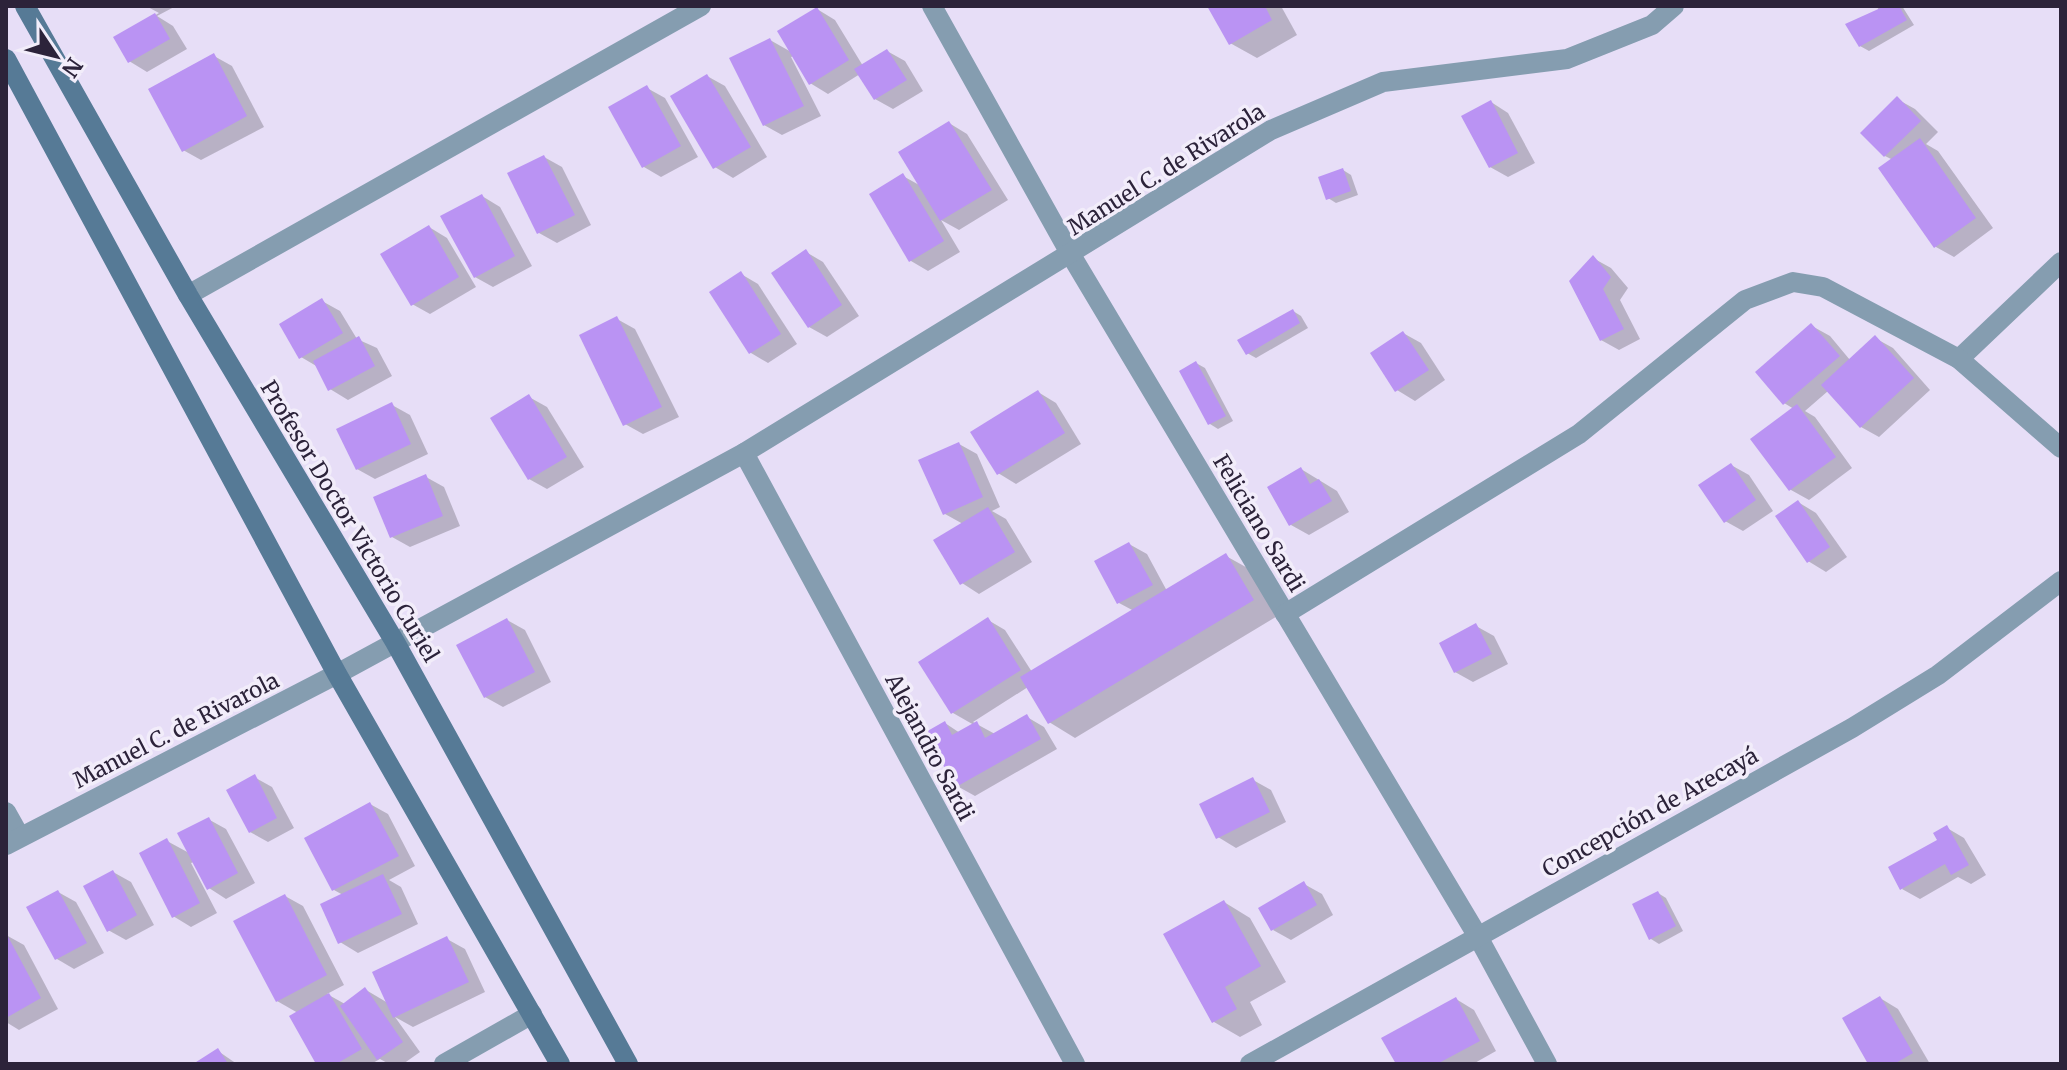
<svg xmlns="http://www.w3.org/2000/svg" width="2067" height="1070" font-family="Merriweather,serif">
  <style>
    .shadow { fill: #0003 }
    .building { fill: #ba93f3 }
    .lines { fill: none; stroke-linecap: round; stroke-linejoin: round }
    .street { stroke: #859db0; stroke-width: 20 }
    .secondary { stroke: #567a96; stroke-width: 20 }
    .labels { text-anchor: middle; stroke-width: 7; stroke-linejoin: round; paint-order: stroke }
    .street-label { font-size: 22px; fill: #2c233a; stroke: #f2edfa }
  </style>
  <rect width="100%" height="100%" fill="#e7def7"/>
  <g class="shadow">
    <path d="M146,6H176L157,16L173,26L187,49L147,72L129,61L116,38L159,13Z"/>
    <path d="M1209,6H1281L1297,35L1257,58L1230,43Z"/>
    <path d="M1876,6H1902L1914,25L1869,51L1860,46L1848,25L1880,11Z"/>
    <path d="M817,9L835,20L863,66L887,51L905,61L923,91L893,109L875,99L860,74L828,94L810,83L794,56L791,57L821,116L782,135L764,125L770,40L793,53Z"/>
    <path d="M214,56L232,66L264,127L201,160L183,150Z"/>
    <path d="M707,76L725,86L767,157L733,178L715,167Z"/>
    <path d="M647,88L665,98L698,157L661,177L644,167Z"/>
    <path d="M1897,99L1915,109L1938,132L1926,144L1938,151L1993,228L1954,257L1936,247L1893,160L1885,156Z"/>
    <path d="M1491,102L1508,113L1535,163L1508,177L1490,167Z"/>
    <path d="M949,123L967,134L1008,200L959,230L941,220L960,252L928,271L911,261L903,176L921,186Z"/>
    <path d="M544,157L562,167L591,225L557,243L539,233Z"/>
    <path d="M1343,170L1351,175L1358,195L1336,203L1328,198Z"/>
    <path d="M482,196L500,207L532,266L493,287L475,277Z"/>
    <path d="M429,227L447,238L476,287L430,314L412,304Z"/>
    <path d="M806,252L823,262L859,316L827,337L809,327Z"/>
    <path d="M1593,258L1611,268L1628,288L1620,300L1640,339L1619,350L1601,340Z"/>
    <path d="M741,274L758,284L797,344L768,363L751,353Z"/>
    <path d="M322,301L340,311L357,339L377,348L392,376L348,400L330,389L318,367L301,357Z"/>
    <path d="M1293,311L1301,316L1308,328L1256,358L1247,353Z"/>
    <path d="M617,319L635,329L679,417L643,434L625,424Z"/>
    <path d="M1812,326L1830,336L1850,360L1875,338L1893,348L1930,390L1879,437L1861,427L1828,391L1805,411L1815,417L1852,468L1809,500L1791,490L1753,439L1794,409L1784,403Z"/>
    <path d="M1403,333L1421,343L1445,380L1415,401L1397,390Z"/>
    <path d="M1196,363L1205,368L1233,421L1218,429L1210,424Z"/>
    <path d="M1038,392L1056,403L1081,444L1016,484L998,473Z"/>
    <path d="M529,397L547,407L584,467L547,489L529,479Z"/>
    <path d="M392,405L410,415L428,454L375,479L357,469Z"/>
    <path d="M959,444L977,454L1000,507L992,511L1006,519L1032,562L979,594L962,583L963,524L945,514Z"/>
    <path d="M1731,465L1749,475L1773,511L1743,531L1725,521Z"/>
    <path d="M1301,469L1337,491L1349,512L1309,535L1291,525Z"/>
    <path d="M426,477L444,487L460,526L410,547L392,537Z"/>
    <path d="M1798,502L1816,513L1847,557L1826,572L1808,561Z"/>
    <path d="M1129,544L1147,554L1167,591L1226,556L1253,571L1279,615L1075,738L1049,722L1028,687L973,722L995,734L1027,717L1044,727L1057,749L975,796L957,786L945,723L960,733L974,725L953,713L921,663L988,620L1005,630L1032,672L1134,611L1119,603Z"/>
    <path d="M507,620L525,630L551,682L503,707L485,697Z"/>
    <path d="M1476,626L1494,636L1508,664L1473,682L1455,672Z"/>
    <path d="M254,777L272,787L294,828L268,842L250,832Z"/>
    <path d="M1253,780L1271,790L1286,822L1236,848L1218,837Z"/>
    <path d="M370,804L388,814L415,866L389,880L401,887L418,924L358,953L340,942L343,895L334,890Z"/>
    <path d="M208,819L226,829L255,883L226,899L209,888L194,862L191,863L217,913L191,927L173,916L167,841L191,854Z"/>
    <path d="M1947,828L1964,838L1986,875L1971,884L1958,877L1920,899L1902,889Z"/>
    <path d="M113,872L131,882L154,925L126,940L108,930Z"/>
    <path d="M1304,884L1322,894L1333,915L1291,940L1273,930Z"/>
    <path d="M58,892L76,902L104,953L74,969L57,959Z"/>
    <path d="M1658,893L1666,898L1683,931L1659,944L1651,939Z"/>
    <path d="M285,896L303,906L344,985L327,994L345,1004L366,990L388,1003L447,939L465,949L485,992L413,1027L395,1017L420,1052L403,1064H389L380,1059L371,1064H319L298,1013L277,1001Z"/>
    <path d="M1224,902L1250,918L1286,982L1250,1002L1262,1025L1240,1037L1214,1022Z"/>
    <path d="M6,935L24,945L58,1009L19,1030L6,1022Z"/>
    <path d="M1880,998L1898,1009L1930,1064H1870Z"/>
    <path d="M1456,999L1474,1010L1496,1051L1473,1064H1398Z"/>
    <path d="M218,1051L237,1064H197Z"/>
  </g>
  <g class="building">
    <path d="M1207,6H1265L1272,20L1229,45Z"/>
    <path d="M1885,6H1899L1907,20L1859,47L1845,24Z"/>
    <path d="M817,7L849,60L809,85L777,31Z"/>
    <path d="M155,13L170,39L128,63L113,37Z"/>
    <path d="M770,38L804,106L763,126L729,58Z"/>
    <path d="M887,49L907,80L874,100L854,69Z"/>
    <path d="M214,53L247,116L182,152L148,89Z"/>
    <path d="M707,74L751,147L713,169L670,96Z"/>
    <path d="M647,85L681,146L642,168L608,107Z"/>
    <path d="M1897,96L1921,121L1884,157L1860,133Z"/>
    <path d="M1491,100L1518,153L1489,168L1461,116Z"/>
    <path d="M949,121L992,190L940,221L898,152Z"/>
    <path d="M1920,138L1976,218L1934,248L1878,168Z"/>
    <path d="M544,155L575,215L537,234L507,173Z"/>
    <path d="M1343,168L1351,191L1326,200L1318,177Z"/>
    <path d="M903,173L944,241L909,262L869,194Z"/>
    <path d="M482,194L515,256L474,278L440,216Z"/>
    <path d="M429,225L459,277L411,306L380,254Z"/>
    <path d="M806,249L842,305L808,328L771,273Z"/>
    <path d="M1593,255L1611,277L1603,289L1624,329L1600,341L1569,281Z"/>
    <path d="M741,271L781,334L749,354L709,292Z"/>
    <path d="M322,298L343,333L299,359L279,324Z"/>
    <path d="M1293,309L1300,323L1246,355L1237,340Z"/>
    <path d="M617,316L662,407L623,426L579,335Z"/>
    <path d="M1811,323L1840,356L1783,405L1755,372Z"/>
    <path d="M1403,331L1429,370L1395,392L1370,353Z"/>
    <path d="M1875,335L1914,378L1860,428L1821,385Z"/>
    <path d="M359,336L375,366L328,391L313,361Z"/>
    <path d="M1196,361L1226,416L1208,425L1179,371Z"/>
    <path d="M1038,390L1065,433L997,475L970,432Z"/>
    <path d="M529,394L567,457L528,480L490,418Z"/>
    <path d="M392,402L411,444L356,470L336,429Z"/>
    <path d="M1797,404L1836,457L1789,491L1750,439Z"/>
    <path d="M959,442L983,497L943,515L918,460Z"/>
    <path d="M1731,463L1756,500L1724,523L1698,485Z"/>
    <path d="M1301,467L1310,484L1319,479L1332,501L1289,526L1267,487Z"/>
    <path d="M426,474L443,516L390,538L373,497Z"/>
    <path d="M1798,500L1830,547L1807,563L1775,516Z"/>
    <path d="M988,507L1015,552L960,585L933,540Z"/>
    <path d="M1129,542L1153,585L1117,604L1094,561Z"/>
    <path d="M1226,553L1254,600L1048,724L1020,677Z"/>
    <path d="M988,617L1021,670L951,714L918,662Z"/>
    <path d="M507,618L535,672L484,698L456,645Z"/>
    <path d="M1476,623L1492,654L1454,673L1439,643Z"/>
    <path d="M1027,714L1041,739L956,787L924,733L945,721L952,735L977,721L985,738Z"/>
    <path d="M255,774L277,818L249,833L226,790Z"/>
    <path d="M1253,777L1270,812L1216,839L1199,804Z"/>
    <path d="M370,802L399,856L332,891L304,838Z"/>
    <path d="M209,817L238,873L207,890L177,833Z"/>
    <path d="M1947,825L1969,865L1951,875L1945,864L1900,890L1888,867L1937,840L1933,833Z"/>
    <path d="M167,838L200,903L172,918L139,853Z"/>
    <path d="M113,870L137,915L107,932L83,886Z"/>
    <path d="M383,874L402,914L338,944L320,904Z"/>
    <path d="M1304,881L1317,905L1271,931L1258,908Z"/>
    <path d="M58,890L87,943L55,960L26,907Z"/>
    <path d="M1658,891L1676,926L1649,940L1632,904Z"/>
    <path d="M285,894L327,975L276,1002L233,921Z"/>
    <path d="M1224,900L1261,966L1225,987L1237,1009L1212,1023L1163,934Z"/>
    <path d="M6,933L41,998L6,1018Z"/>
    <path d="M447,936L469,982L393,1018L372,972Z"/>
    <path d="M365,987L403,1042L377,1060L340,1006Z"/>
    <path d="M329,993L362,1049L336,1064H316L289,1016Z"/>
    <path d="M1880,996L1913,1053L1894,1064H1868L1842,1018Z"/>
    <path d="M1456,997L1480,1041L1437,1064H1396L1381,1038Z"/>
    <path d="M218,1048L228,1064H193Z"/>
  </g>
  <g class="lines">
    <g class="street">
      <path d="M932,6L1071,255L1477,935L1547,1064"/>
      <path d="M188,295L701,6"/>
      <path d="M1959,359L2061,262"/>
      <path d="M744,453L1075,1064"/>
      <path d="M1285,614L1579,434L1745,300L1793,282L1823,287L1959,359L2061,448"/>
      <path d="M6,812L20,837"/>
      <path d="M6,845L337,674L744,453L1271,130L1383,82L1567,59L1652,25L1674,6"/>
      <path d="M444,1064L532,1014"/>
      <path d="M1250,1064L1852,728L1938,675L2061,581"/>
    </g>
    <g class="secondary">
      <path d="M25,6L188,295L395,642L628,1064"/>
      <path d="M6,59L337,674L560,1064"/>
    </g>
  </g>
  <g class="labels">
    <g class="street-label">
      <text transform="translate(1166 169) rotate(-32)" y="8">Manuel C. de Rivarola</text>
      <text transform="translate(350 521) rotate(59)" y="8">Profesor Doctor Victorio Curiel</text>
      <text transform="translate(1259 523) rotate(59)" y="8">Feliciano Sardi</text>
      <text transform="translate(176 730) rotate(-27)" y="8">Manuel C. de Rivarola</text>
      <text transform="translate(930 747) rotate(62)" y="8">Alejandro Sardi</text>
      <text transform="translate(1650 812) rotate(-29)" y="8">Concepción de Arecayá</text>
    </g>
  </g>
  <rect width="2067" height="1070" fill="none" stroke="#2c233a" stroke-width="16"/>
  <g transform="translate(56 56) rotate(125)" stroke="#f2edfa" stroke-width="6" paint-order="stroke">
  <path d="M0-6L14 30L0 20L-14 30Z" fill="#2c233a"/>
  <text y="-12" font-size="22" font-weight="bold" text-anchor="middle" fill="#2c233a">N</text>
  </g>
</svg>
